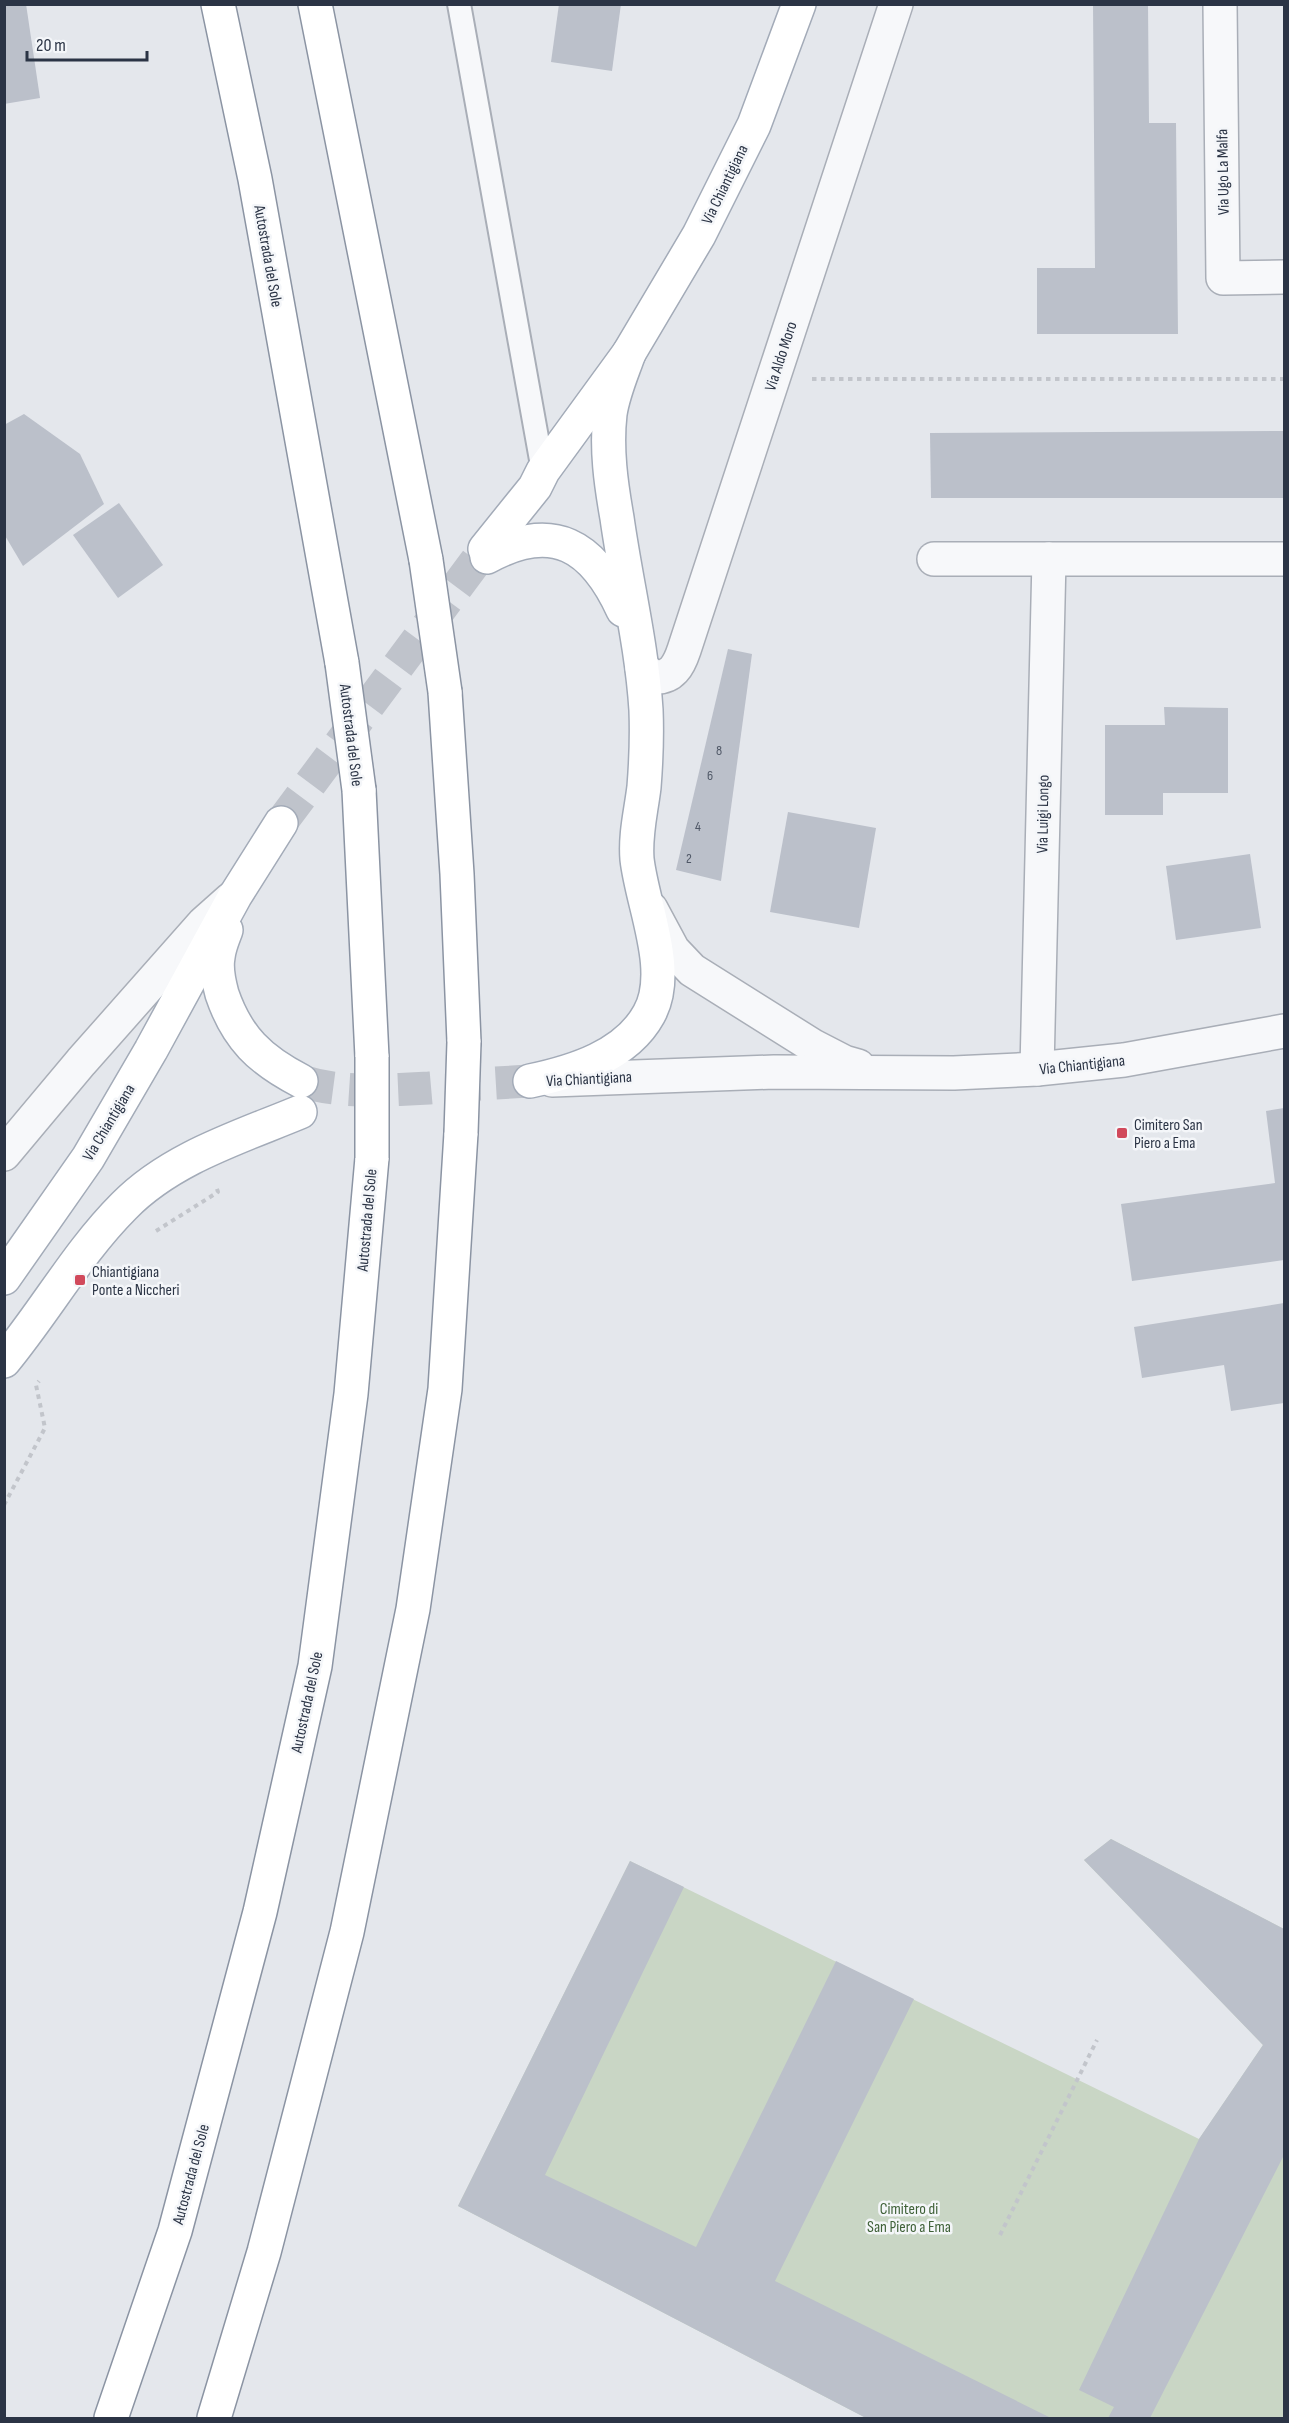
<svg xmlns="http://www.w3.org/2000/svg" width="1289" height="2423" font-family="'Sofia Sans Condensed',sans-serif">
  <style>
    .green { fill: #c9d6c5 }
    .building { fill: #bbc0ca }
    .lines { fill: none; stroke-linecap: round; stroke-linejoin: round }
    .primary-tunnel { stroke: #bfc3cb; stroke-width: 33; stroke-dasharray: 33 16; stroke-linecap: butt }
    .service-casing { stroke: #a9aeb7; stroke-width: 26 }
    .minor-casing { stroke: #a9aeb7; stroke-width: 36 }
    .tertiary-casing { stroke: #a9aeb7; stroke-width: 36 }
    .primary-casing { stroke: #a3abb8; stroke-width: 36 }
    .motorway-casing { stroke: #8b94a3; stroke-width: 36 }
    .path { stroke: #c2c5cb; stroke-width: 4; stroke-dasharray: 4.5 4.5; stroke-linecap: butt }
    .service { stroke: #f7f8fa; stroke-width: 22 }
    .minor { stroke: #f7f8fa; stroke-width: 33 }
    .tertiary { stroke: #f7f8fa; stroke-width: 33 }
    .primary { stroke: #fff; stroke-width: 33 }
    .motorway { stroke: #fff; stroke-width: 33 }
    .motorway-bridge-casing { stroke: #8b94a3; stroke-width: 36; stroke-linecap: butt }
    .motorway-bridge { stroke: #fff; stroke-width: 33 }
    .poi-dot { fill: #d1495b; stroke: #f4f6f9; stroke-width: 2 }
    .labels { text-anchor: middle; stroke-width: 5; stroke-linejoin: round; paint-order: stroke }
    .number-label { font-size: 14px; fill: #4f5766 }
    .street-label { font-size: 16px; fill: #2b3445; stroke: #f4f6f9 }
    .poi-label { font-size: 16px; fill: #2b3445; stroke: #f4f6f9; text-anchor: start }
    .park-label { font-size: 16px; fill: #3f6138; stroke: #f4f6f9 }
  </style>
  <rect width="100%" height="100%" fill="#e4e7ec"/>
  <path class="green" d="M1111,1839L1284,1929V2418H866L458,2206L630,1861L1199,2139L1263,2045L1084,1860Z"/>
  <g class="building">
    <path d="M4,4H26L40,98L4,104Z"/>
    <path d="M559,4H621L612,71L551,62Z"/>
    <path d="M1093,4H1148L1149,123H1176L1178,334H1037V268H1095Z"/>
    <path d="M24,414L80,454L104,504L23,566L4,534V425Z"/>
    <path d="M1284,431V498H931L930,433Z"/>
    <path d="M119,503L163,565L118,598L73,535Z"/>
    <path d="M728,649L752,654L721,881L676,870Z"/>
    <path d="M1164,707L1228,708V793H1163V815H1105V725H1165Z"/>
    <path d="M788,812L876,828L859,928L770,912Z"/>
    <path d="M1250,854L1261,928L1176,940L1166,866Z"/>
    <path d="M1284,1108V1260L1132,1281L1121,1204L1275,1183L1266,1111Z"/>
    <path d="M1284,1303V1403L1231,1411L1224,1365L1142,1378L1134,1327Z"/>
    <path d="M1111,1839L1284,1929V2155L1150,2418H1108L1114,2407L1079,2390L1199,2139L1263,2045L1084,1860Z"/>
    <path d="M630,1861L684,1887L545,2175L696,2247L836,1961L914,1999L775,2281L1051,2418H866L458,2206Z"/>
  </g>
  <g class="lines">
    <g class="primary-tunnel">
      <path d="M281,823L485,549"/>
      <path d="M301,1081C342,1094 386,1090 429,1088C463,1085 496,1083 530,1081"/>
    </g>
    <defs>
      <path id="service" d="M459,4L543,471"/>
      <g id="minor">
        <path d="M1220,4L1223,278L1284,277"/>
        <path d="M934,559H1284"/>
        <path d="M642,668L653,677C672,679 679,665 684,650L896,4"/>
        <path d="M1037,1069L1049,559"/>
        <path d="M4,1154L81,1062L204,923L231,899"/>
      </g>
      <g id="tertiary">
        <path d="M651,909L673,950L692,970L813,1046L844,1062L858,1066"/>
        <path d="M552,1080L774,1072L954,1073L1037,1069L1124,1060L1284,1031"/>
      </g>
      <g id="primary">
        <path d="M485,549L535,487L543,471L629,353L699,235L754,125L799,4"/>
        <path d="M487,557C553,521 593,545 623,610"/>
        <path d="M226,930C223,938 219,947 218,957C216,968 219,983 222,994C237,1038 260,1060 301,1081"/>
        <path d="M530,1081C573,1072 626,1056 649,1014C673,971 642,905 637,859C635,834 641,812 644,787C646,762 647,736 646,710C642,646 626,582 617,518C611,484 606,449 610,414C613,393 622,373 629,353"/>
        <path d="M4,1278L88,1158L151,1050L235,896L281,823"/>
        <path d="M4,1361C46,1310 78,1252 124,1206C171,1158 240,1137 300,1112"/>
      </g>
      <g id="motorway">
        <path d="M218,4L255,179L342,663"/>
        <path d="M315,4L426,560"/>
        <path d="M445,692L457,874L464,1042"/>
        <path d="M359,790L372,1057"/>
        <path d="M111,2418L175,2231L260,1912L315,1666L351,1394L372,1158"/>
        <path d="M214,2418L264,2252L347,1932L413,1609L445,1389L461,1133"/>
      </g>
    </defs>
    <use href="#service" class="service-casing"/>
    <use href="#minor" class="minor-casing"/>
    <use href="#tertiary" class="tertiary-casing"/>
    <use href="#primary" class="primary-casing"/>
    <use href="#motorway" class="motorway-casing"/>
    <g class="path">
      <path d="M812,379H1284"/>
      <path d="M156,1231L218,1192L216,1186"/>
      <path d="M4,1505L45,1428L36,1385L39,1381"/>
      <path d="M1000,2235L1097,2040"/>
    </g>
    <use href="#service" class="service"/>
    <use href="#minor" class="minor"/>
    <use href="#tertiary" class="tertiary"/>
    <use href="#primary" class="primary"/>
    <use href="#motorway" class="motorway"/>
    <defs>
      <g id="motorway-bridge">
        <path d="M426,560L445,692"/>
        <path d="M342,663L359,790"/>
        <path d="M461,1133L464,1042"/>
        <path d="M372,1158V1057"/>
      </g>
    </defs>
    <use href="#motorway-bridge" class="motorway-bridge-casing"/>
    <use href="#motorway-bridge" class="motorway-bridge"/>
  </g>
  <g class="poi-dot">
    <rect x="1116" y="1127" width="12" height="12" rx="3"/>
    <rect x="74" y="1274" width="12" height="12" rx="3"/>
  </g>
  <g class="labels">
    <g class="number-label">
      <text x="719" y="755">8</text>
      <text x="710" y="780">6</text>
      <text x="698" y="831">4</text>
      <text x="689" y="863">2</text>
    </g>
    <g class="street-label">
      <text transform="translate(1222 172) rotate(-91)" y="6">Via Ugo La Malfa</text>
      <text transform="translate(724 184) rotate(-64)" y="6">Via Chiantigiana</text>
      <text transform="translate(269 256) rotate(80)" y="6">Autostrada del Sole</text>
      <text transform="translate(780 356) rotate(-72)" y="6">Via Aldo Moro</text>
      <text transform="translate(352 735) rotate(83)" y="6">Autostrada del Sole</text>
      <text transform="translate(1042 814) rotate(-89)" y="6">Via Luigi Longo</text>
      <text transform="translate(1082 1064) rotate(-6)" y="6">Via Chiantigiana</text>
      <text transform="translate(589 1078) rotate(-3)" y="6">Via Chiantigiana</text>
      <text transform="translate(108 1122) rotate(-59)" y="6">Via Chiantigiana</text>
      <text transform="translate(366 1220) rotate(-85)" y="6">Autostrada del Sole</text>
      <text transform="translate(306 1702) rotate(-78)" y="6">Autostrada del Sole</text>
      <text transform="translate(190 2174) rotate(-75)" y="6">Autostrada del Sole</text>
    </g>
    <g class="poi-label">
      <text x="1134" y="1130">Cimitero San<tspan x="1134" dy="18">Piero a Ema</tspan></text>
      <text x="92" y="1277">Chiantigiana<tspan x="92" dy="18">Ponte a Niccheri</tspan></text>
    </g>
    <g class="park-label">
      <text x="909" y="2214">Cimitero di<tspan x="909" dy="18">San Piero a Ema</tspan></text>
    </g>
  </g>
  <rect width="1289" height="2423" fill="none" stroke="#2b3445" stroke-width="12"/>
  <path d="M27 51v9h120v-9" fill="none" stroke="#2b3445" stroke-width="3"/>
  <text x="36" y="51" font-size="18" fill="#2b3445" stroke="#f4f6f9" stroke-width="4.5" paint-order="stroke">20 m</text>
</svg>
